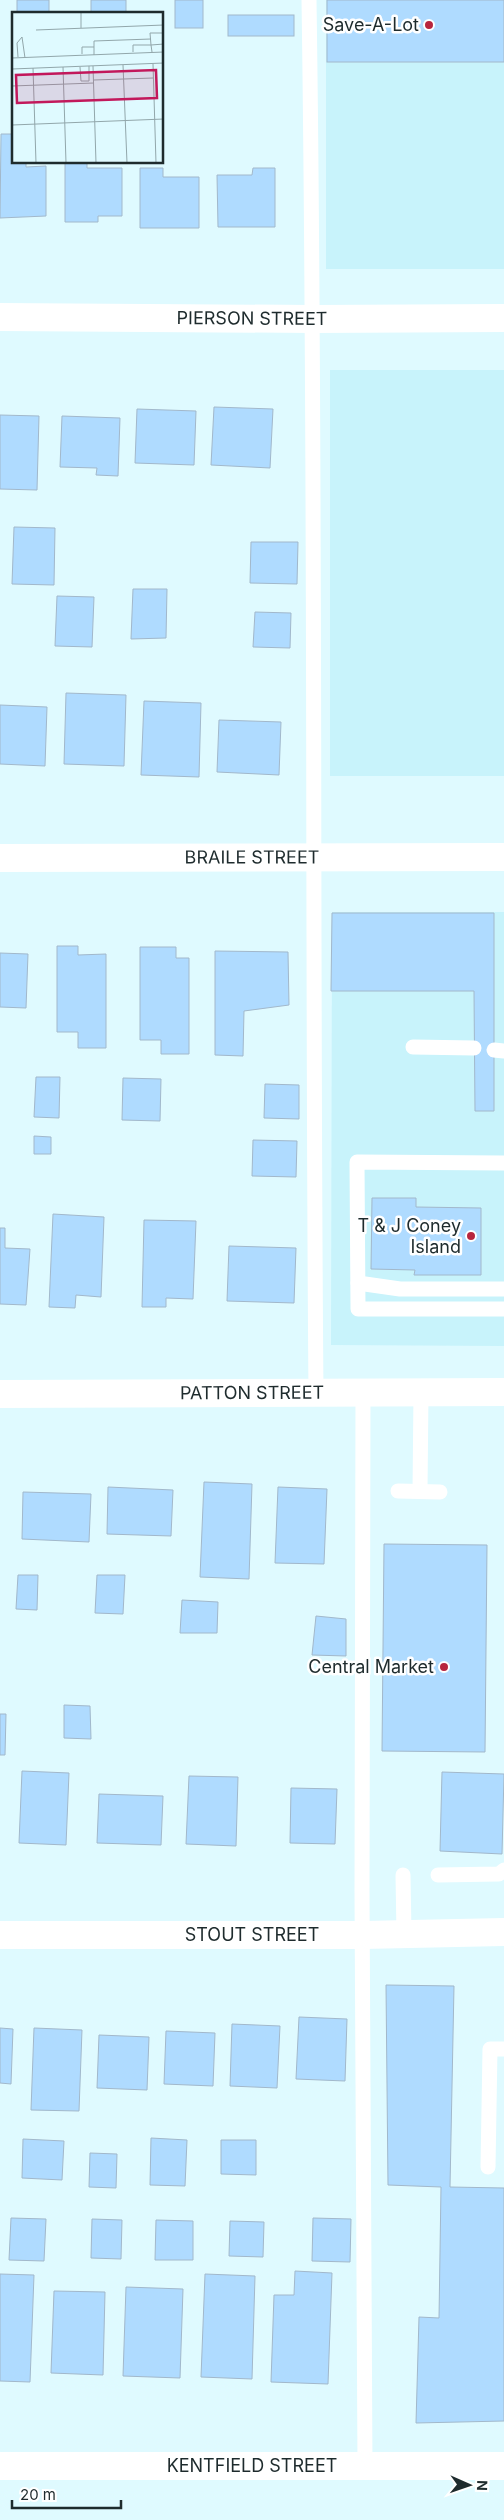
<svg xmlns="http://www.w3.org/2000/svg" width="504" height="2520" font-family="Inter,sans-serif">
  <style>
    .built { fill: #c8f3fb }
    .building { fill: #afdbff; stroke: #a2b8cb }
    .lines { fill: none; stroke-linecap: round; stroke-linejoin: round }
    .service { stroke: #fff; stroke-width: 15 }
    .minor { stroke: #fff; stroke-width: 28 }
    .poi-dot { fill: #b7253e; stroke: #fff; stroke-width: 2 }
    .labels { text-anchor: middle; stroke-width: 5; stroke-linejoin: round; paint-order: stroke }
    .poi-label { font-size: 18px; fill: #1e2b2d; stroke: #fff; text-anchor: end }
    .street-label { font-size: 18px; fill: #1e2b2d; stroke: #fff }
    .inset-road { fill: none; stroke: #92a7ab; stroke-width: 1 }
    .view { fill: #c2185b; fill-opacity: 0.15; stroke: #c2185b; stroke-width: 2.5 }
    .inset-edge { fill: none; stroke: #1e2b2d; stroke-width: 2.5 }
  </style>
  <rect width="100%" height="100%" fill="#dffaff"/>
  <g class="built">
    <rect x="326" y="0" width="178" height="269"/>
    <rect x="330" y="370" width="174" height="406"/>
    <path d="M332,912H504V1346L331,1345Z"/>
  </g>
  <g class="building">
    <rect x="17" y="0" width="32" height="14"/>
    <rect x="91" y="0" width="35" height="14"/>
    <rect x="175" y="0" width="28" height="28"/>
    <rect x="327" y="0" width="177" height="62"/>
    <rect x="228" y="15" width="66" height="21"/>
    <path d="M1,134H14V162H26V167L46,166V216L0,218Z"/>
    <path d="M65,162H87V168H122V216H98V222H65Z"/>
    <path d="M140,168H163V177H199V228H140Z"/>
    <path d="M253,168H275V227H218L217,175H252Z"/>
    <path d="M214,407L273,409L270,468L211,465Z"/>
    <path d="M137,409L196,411L194,465L135,463Z"/>
    <path d="M0,415L39,416L37,490L0,489Z"/>
    <path d="M62,416L120,418L118,476L96,475L97,468L60,467Z"/>
    <path d="M14,527L55,528L54,585L12,584Z"/>
    <path d="M251,542H298L297,584L250,583Z"/>
    <path d="M133,589H167L166,638L131,639Z"/>
    <path d="M57,596L94,597L92,647L55,646Z"/>
    <path d="M255,612L291,613L290,648L253,647Z"/>
    <path d="M66,693L126,695L124,766L64,764Z"/>
    <path d="M144,701L201,703L199,777L141,775Z"/>
    <path d="M0,705L47,707L45,766L0,764Z"/>
    <path d="M219,720L281,722L279,775L217,772Z"/>
    <path d="M332,913H494V1111H475L474,991H331Z"/>
    <path d="M57,946H78V955L106,954V1048H78V1032H57Z"/>
    <path d="M140,947H176V958H189V1054H161V1040H140Z"/>
    <path d="M215,951L288,952L289,1005L244,1011L243,1056L215,1055Z"/>
    <path d="M0,953L28,954L26,1008L0,1007Z"/>
    <path d="M36,1077H60L59,1118L34,1117Z"/>
    <path d="M123,1078L161,1079L160,1121L122,1120Z"/>
    <path d="M265,1084L299,1085V1119L264,1118Z"/>
    <path d="M34,1136L51,1137V1154H34Z"/>
    <path d="M253,1140L297,1141L296,1177L252,1176Z"/>
    <path d="M372,1198H416V1207L481,1208V1275H414L415,1270L371,1269Z"/>
    <path d="M53,1214L104,1217L101,1297L76,1295L75,1308L49,1307Z"/>
    <path d="M144,1220L196,1221L193,1299L166,1298V1307H142Z"/>
    <path d="M0,1228H5V1248L30,1249L26,1305L0,1304Z"/>
    <path d="M229,1246L296,1248L294,1303L227,1301Z"/>
    <path d="M204,1482L252,1484L249,1579L200,1577Z"/>
    <path d="M108,1487L173,1490L171,1536L107,1534Z"/>
    <path d="M278,1487L327,1489L324,1564L275,1563Z"/>
    <path d="M23,1492L91,1494L89,1542L22,1539Z"/>
    <path d="M384,1544L487,1545L485,1752L382,1751Z"/>
    <path d="M18,1575H38L37,1610L16,1609Z"/>
    <path d="M97,1575H125L123,1614L95,1613Z"/>
    <path d="M182,1600L218,1602L217,1633H180Z"/>
    <path d="M316,1616L346,1619V1656L312,1655Z"/>
    <path d="M64,1705L90,1706L91,1739L64,1738Z"/>
    <path d="M0,1714H6L5,1755H0Z"/>
    <path d="M22,1771L69,1773L66,1845L19,1843Z"/>
    <path d="M442,1772L504,1774L502,1854L440,1851Z"/>
    <path d="M189,1776L238,1777L236,1846L186,1844Z"/>
    <path d="M291,1788L337,1789L335,1844L290,1843Z"/>
    <path d="M99,1794L163,1796L161,1845L97,1843Z"/>
    <path d="M386,1985L454,1986L450,2187L504,2188V2421L416,2423L419,2317L439,2318L441,2187L388,2185Z"/>
    <path d="M299,2017L347,2019L345,2081L296,2079Z"/>
    <path d="M232,2024L280,2026L277,2088L230,2086Z"/>
    <path d="M0,2028L13,2029L11,2084L0,2083Z"/>
    <path d="M34,2028L82,2030L79,2111L31,2110Z"/>
    <path d="M166,2031L215,2033L213,2086L164,2084Z"/>
    <path d="M99,2035L149,2037L147,2090L97,2088Z"/>
    <path d="M151,2138L187,2140L185,2186L150,2185Z"/>
    <path d="M23,2139L64,2141L62,2180L22,2178Z"/>
    <path d="M221,2140H256V2175L221,2174Z"/>
    <path d="M90,2153L117,2154L116,2188L89,2187Z"/>
    <path d="M11,2218L46,2219L44,2261L9,2260Z"/>
    <path d="M313,2218L351,2219L350,2262L312,2261Z"/>
    <path d="M92,2219L122,2220L121,2259L91,2258Z"/>
    <path d="M156,2220L193,2221V2260H155Z"/>
    <path d="M230,2221L264,2222L263,2257L229,2256Z"/>
    <path d="M295,2271L332,2273L328,2384L271,2382L274,2295H294Z"/>
    <path d="M0,2274L34,2275L30,2382L0,2381Z"/>
    <path d="M205,2274L255,2276L252,2379L201,2377Z"/>
    <path d="M126,2287L183,2289L180,2378L123,2376Z"/>
    <path d="M54,2291L105,2292L103,2375L51,2373Z"/>
  </g>
  <g class="lines">
    <g class="service">
      <path d="M309,0C316,464 312,929 316,1393"/>
      <path d="M413,1047L474,1048"/>
      <path d="M494,1050L504,1051"/>
      <path d="M504,1163L357,1162L358,1309H504"/>
      <path d="M358,1283L400,1289H504"/>
      <path d="M363,1393L362,1891L365,2467"/>
      <path d="M398,1491L440,1492"/>
      <path d="M420,1491L421,1393"/>
      <path d="M403,1875L404,1934"/>
      <path d="M438,1875L499,1874L504,1870"/>
      <path d="M488,2167L490,2049H504"/>
    </g>
    <g class="minor">
      <path id="s1" d="M0,317L314,319L504,318"/>
      <path id="s2" d="M0,858L504,857"/>
      <path id="s3" d="M0,1394L504,1392"/>
      <path id="s4" d="M0,1935H363L504,1932"/>
      <path id="s5" d="M0,2466H504"/>
    </g>
  </g>
  <g class="poi-dot">
    <circle cx="429" cy="25" r="5"/>
    <circle cx="471" cy="1236" r="5"/>
    <circle cx="444" cy="1667" r="5"/>
  </g>
  <g class="labels">
    <g class="poi-label">
      <text x="419" y="31">Save-A-Lot</text>
      <text x="461" y="1232">T &amp; J Coney<tspan x="461" dy="21">Island</tspan></text>
      <text x="434" y="1673">Central Market</text>
    </g>
    <g class="street-label">
      <text dy="6" stroke="none"><textPath href="#s1" startOffset="252">PIERSON STREET</textPath></text>
      <text dy="6" stroke="none"><textPath href="#s2" startOffset="252">BRAILE STREET</textPath></text>
      <text dy="6" stroke="none"><textPath href="#s3" startOffset="252">PATTON STREET</textPath></text>
      <text dy="6" stroke="none"><textPath href="#s4" startOffset="252">STOUT STREET</textPath></text>
      <text dy="6" stroke="none"><textPath href="#s5" startOffset="252">KENTFIELD STREET</textPath></text>
    </g>
  </g>
  <g transform="translate(12 12)">
    <rect width="151" height="151" fill="#dffaff"/>
    <path class="inset-road" d="M69,0V16M24,18L152,13M152,21H138L139,33L152,32M121,40V33H139L140,40M70,42V35H82M82,43V29L139,27M6,45L5,31L10,25L13,46M0,46L152,40M141,52L144,151M111,53L115,151M81,54L84,151M51,55L54,151M68,55L69,69H77V54M21,56L24,151M0,57L152,51M82,68L141,66M0,74L82,71M0,113L152,107"/>
    <path class="view" d="M144,58L145,86L5,91L4,63Z"/>
    <rect width="151" height="151" class="inset-edge"/>
  </g>
  <g transform="translate(469 2485) rotate(92)" stroke="#ffffff" stroke-width="4" paint-order="stroke">
  <path d="M0-4L9 19L0 12L-9 19Z" fill="#1e2b2d"/>
  <text y="-8" font-size="14" font-weight="bold" text-anchor="middle" fill="#1e2b2d">N</text>
  </g>
  <path d="M12 2500v8h109v-8" fill="none" stroke="#1e2b2d" stroke-width="2.5"/>
  <text x="20" y="2500" font-size="15" fill="#1e2b2d" stroke="#ffffff" stroke-width="4" paint-order="stroke">20 m</text>
</svg>
